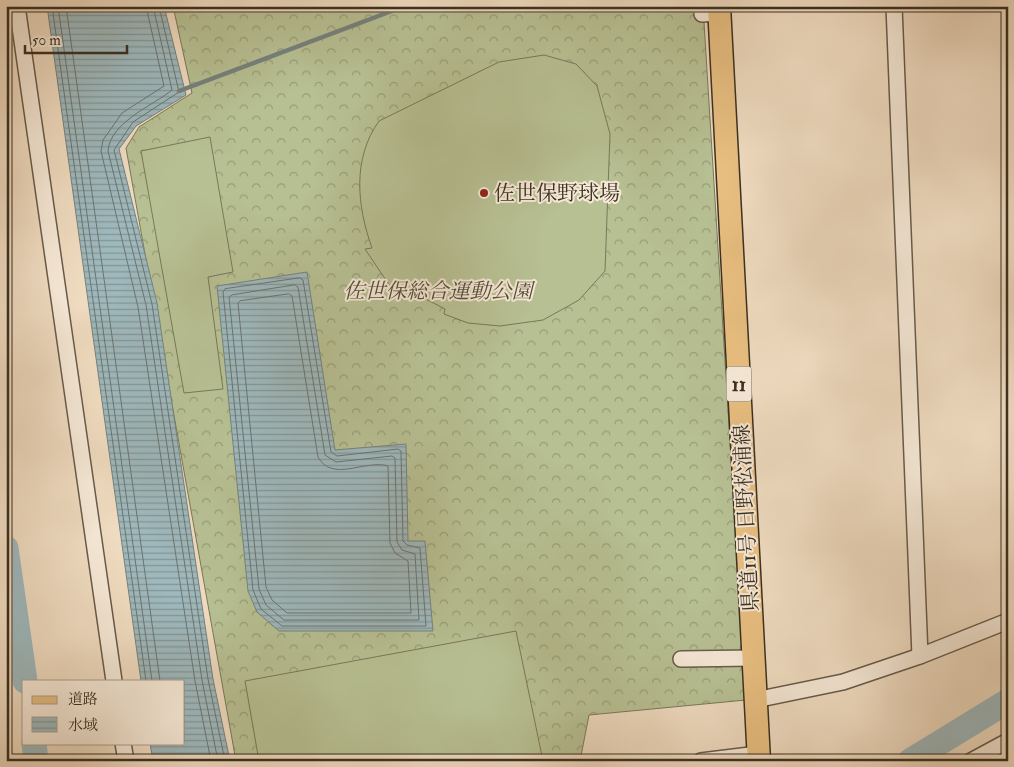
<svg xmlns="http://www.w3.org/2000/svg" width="1014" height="767" font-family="'IM FELL Double Pica','Noto Serif JP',serif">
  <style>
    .forest { fill: url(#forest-crowns); stroke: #79785a }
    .pitch { fill: #b7c093; stroke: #79785a }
    .water { fill: url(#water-rules); stroke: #76827e }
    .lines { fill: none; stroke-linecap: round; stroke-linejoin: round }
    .shore { stroke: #6c746f; stroke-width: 1 }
    .stream { stroke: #76827e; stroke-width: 4.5 }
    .river { stroke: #9eb8bc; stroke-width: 25 }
    .minor-casing { stroke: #685b4a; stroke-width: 18 }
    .primary-casing { stroke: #3b3022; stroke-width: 25 }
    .minor { stroke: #f5e8d6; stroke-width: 15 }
    .primary { stroke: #e8be80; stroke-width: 22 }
    .poi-dot { fill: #8f2418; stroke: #f5e8d6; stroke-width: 2 }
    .labels { text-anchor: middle; stroke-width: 4; stroke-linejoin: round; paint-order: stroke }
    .shield { fill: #f5e8d6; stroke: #736758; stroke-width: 1 }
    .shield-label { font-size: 20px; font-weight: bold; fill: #3b3022 }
    .poi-label { font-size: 21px; fill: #3b3022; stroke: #f5e8d6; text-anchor: start }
    .park-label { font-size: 21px; font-style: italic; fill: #544d39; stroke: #f5e8d6 }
    .street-label { font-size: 21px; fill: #3b3022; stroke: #f5e8d6 }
  </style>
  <defs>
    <pattern id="forest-crowns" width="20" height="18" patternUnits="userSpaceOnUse" patternTransform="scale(1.25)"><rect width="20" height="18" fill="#b7c093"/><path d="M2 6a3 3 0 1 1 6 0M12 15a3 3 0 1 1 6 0" fill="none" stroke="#969c78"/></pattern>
    <pattern id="water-rules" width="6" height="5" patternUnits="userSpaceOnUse" patternTransform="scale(1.25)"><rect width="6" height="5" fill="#9eb8bc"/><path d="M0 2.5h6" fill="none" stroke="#829698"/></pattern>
  </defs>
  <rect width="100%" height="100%" fill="#efdbc0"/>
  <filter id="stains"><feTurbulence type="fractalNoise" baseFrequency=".004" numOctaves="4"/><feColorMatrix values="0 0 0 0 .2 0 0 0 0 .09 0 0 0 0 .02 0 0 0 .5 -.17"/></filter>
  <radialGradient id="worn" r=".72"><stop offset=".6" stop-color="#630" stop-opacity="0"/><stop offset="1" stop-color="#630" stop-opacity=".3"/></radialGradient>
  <path class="forest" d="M173,6H703L746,700L589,715L580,761H236L126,148L139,127L192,93Z"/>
  <g class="pitch">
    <path d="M544,55L576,64L597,86L610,134L605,271L579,300L543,320L500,326L468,323L444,314L445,309L416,294L400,282L392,289L365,249L372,248C357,206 352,159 379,121L499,62Z"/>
    <path d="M210,137L233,272L208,277L223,389L184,393L141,151Z"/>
    <path d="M516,631L543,761H259L245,681Z"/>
  </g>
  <g class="water">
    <path d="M47,6H164L186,95L136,126L119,149L157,303L213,679L230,761H153L150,743H184V681H141Z"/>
    <path d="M307,272L335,450L406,444L408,541H425L433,631H279L257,612L248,591L217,286Z"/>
  </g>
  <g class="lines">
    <g class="shore">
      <path d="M52,6L146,681"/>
      <path d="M58,6L152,681"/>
      <path d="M66,6L160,681"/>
      <path d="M146,6L164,86L122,113L103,140L101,151L138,307L195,681L211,761"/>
      <path d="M153,6L172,90C154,105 110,122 108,151L146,305L202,680L218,761"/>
      <path d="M159,6L179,92L133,122L114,150L152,304L208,679L225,761"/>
      <path d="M300,278L303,280L331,452L337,456L398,449L401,451L403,541L407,545L420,548L426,626H282L261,609L253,590L223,292L225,289Z"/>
      <path d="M295,285L298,287L325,455L336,462L392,456L395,458L397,542L402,550L415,554L419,620H284L266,605L259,589L229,297L232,295Z"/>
      <path d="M289,294L292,296L318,457C332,483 366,459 388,466L390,543L395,553L408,561L411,613H287L272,600L266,587L238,303L240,301Z"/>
    </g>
    <path class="stream" d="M179,91L405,6"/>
    <g class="river">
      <path d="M6,548L25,681"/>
      <path d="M34,743L36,761"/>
      <path d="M910,761L1008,701"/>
    </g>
    <defs>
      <g id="minor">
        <path d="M17,6L114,681"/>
        <path d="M894,6L920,656"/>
        <path d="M702,14L720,13"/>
        <path d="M681,659L753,658"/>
        <path d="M755,700L843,682L920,656L1008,621"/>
        <path d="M123,743L126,761"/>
        <path d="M701,761L758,754"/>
        <path d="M971,761L1008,741"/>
      </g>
      <path id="primary" d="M719,6L759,761"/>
    </defs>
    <use href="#minor" class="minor-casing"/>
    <use href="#primary" class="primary-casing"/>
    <use href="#minor" class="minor"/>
    <use href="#primary" class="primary"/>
  </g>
  <circle class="poi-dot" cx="484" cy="193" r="5"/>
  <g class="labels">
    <rect class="shield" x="726.5" y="366.5" width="25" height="35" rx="4"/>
    <g class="shield-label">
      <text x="739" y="391">11</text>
    </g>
    <g class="poi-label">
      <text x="494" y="200">佐世保野球場</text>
    </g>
    <g class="park-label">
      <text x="438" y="298">佐世保総合運動公園</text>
    </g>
    <g class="street-label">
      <text transform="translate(746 518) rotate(-93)" y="7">県道11号 日野松浦線</text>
    </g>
  </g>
  <rect width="1014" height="767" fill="none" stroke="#efdbc0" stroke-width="25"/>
  <rect x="8" y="8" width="999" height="752" fill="none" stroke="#3b3022" stroke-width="2.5"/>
  <rect x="12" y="12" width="989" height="742" fill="none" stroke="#3b3022"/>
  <rect x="22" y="680" width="162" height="65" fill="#f5e8d6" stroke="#ab9e8e"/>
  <rect x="32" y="696" width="25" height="8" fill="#e8be80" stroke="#ab9e8e"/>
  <text x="68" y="704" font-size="15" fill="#3b3022">道路</text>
  <rect x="32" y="717" width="25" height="15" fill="url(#water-rules)" stroke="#ab9e8e"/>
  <text x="68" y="730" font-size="15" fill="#3b3022">水域</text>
  <path d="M25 45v8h102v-8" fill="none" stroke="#3b3022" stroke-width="2.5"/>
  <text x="32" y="45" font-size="15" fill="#3b3022" stroke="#f5e8d6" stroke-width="4" paint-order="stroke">50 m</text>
  <rect width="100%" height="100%" filter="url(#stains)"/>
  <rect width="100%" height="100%" fill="url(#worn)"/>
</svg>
